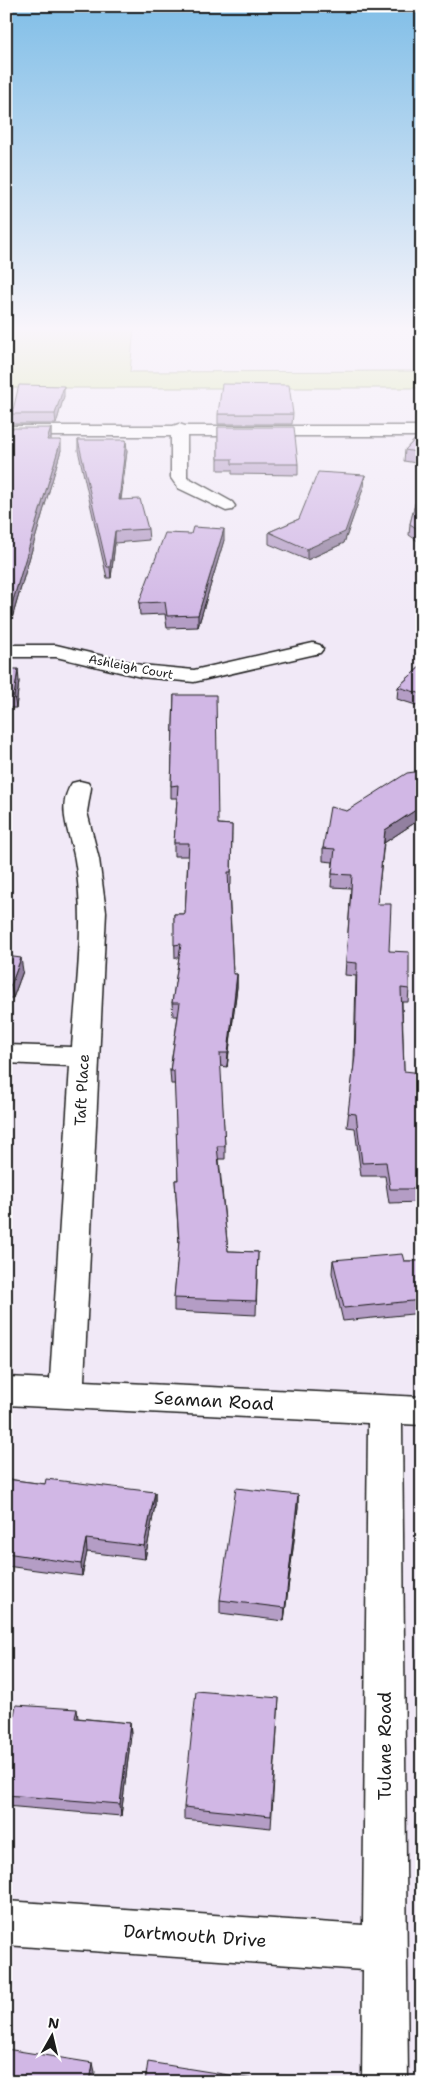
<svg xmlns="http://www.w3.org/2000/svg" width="428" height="2088" font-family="'Shantell Sans',sans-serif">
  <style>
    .green { fill: #d2e69a; stroke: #77815b }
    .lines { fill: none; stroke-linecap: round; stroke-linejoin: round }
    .minor-casing { stroke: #1c1c1c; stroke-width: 3 }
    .minor { fill: #fff; fill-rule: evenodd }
    .wall { fill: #b49dc5; stroke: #1c1c1c }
    .shaded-wall { fill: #9280a0; stroke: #1c1c1c }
    .building { fill: #d1b7e5; stroke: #1c1c1c }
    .labels { text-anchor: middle; stroke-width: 4.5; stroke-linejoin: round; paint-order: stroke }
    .far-street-label { font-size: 12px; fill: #1c1c1c; stroke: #fff }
    .street-label { font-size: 15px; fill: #1c1c1c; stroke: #fff }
    .near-street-label { font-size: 18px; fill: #1c1c1c; stroke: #fff }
  </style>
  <rect width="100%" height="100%" fill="#f1e9f7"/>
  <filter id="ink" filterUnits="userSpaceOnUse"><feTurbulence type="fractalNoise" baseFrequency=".02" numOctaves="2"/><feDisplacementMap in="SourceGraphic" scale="10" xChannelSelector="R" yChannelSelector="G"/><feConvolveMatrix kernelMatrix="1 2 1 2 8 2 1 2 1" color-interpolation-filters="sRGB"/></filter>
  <g filter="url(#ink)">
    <path class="green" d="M6,328H134L130,372L422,371V388H6Z"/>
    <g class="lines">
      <defs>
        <g id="minor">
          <path d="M179,424L185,426H422V436H187V477L232,502L235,506L232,510L226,511L178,488L171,478V436H6V426H173Z"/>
          <path d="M313,643L320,645L323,649L320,653L194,682L141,677L56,657H6V645H56L141,665L194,670Z"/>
          <path d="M80,781L88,783L91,788L87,812L99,859L106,912L84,1381L422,1397V1425L402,1424L408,2082H362L363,1970L6,1945V1901L363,1925L368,1423L6,1405V1377L50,1379L70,1066L6,1063V1045L72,1047C76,986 86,922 75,860C71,835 55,808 72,783Z"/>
        </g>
      </defs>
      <use href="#minor" class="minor-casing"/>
      <use href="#minor" class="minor"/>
    </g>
    <g class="wall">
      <path d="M64,396L56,424H12V414Z"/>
      <path d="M218,414H293L292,424H218Z"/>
      <path d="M218,427L298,464V475L232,474V470H218Z"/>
      <path d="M51,428V440L61,450L12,618H6V435Z"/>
      <path d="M422,432V464L404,461L405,450Z"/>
      <path d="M78,440L127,451L121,500L148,529L149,540L115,543L111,578H107L78,450Z"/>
      <path d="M365,475L364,486L344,543L307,560L269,544V532L299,519Z"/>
      <path d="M422,477V544L409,535L410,524Z"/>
      <path d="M224,540L198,627L167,628L165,614L140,615L139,603Z"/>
      <path d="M422,665V707L397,699L398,687Z"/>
      <path d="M6,669L19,681L16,708H6Z"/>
      <path d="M174,695L218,824L232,825L231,885H229L233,974H237V987L227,1067L220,1066L225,1146V1159H219L228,1251L258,1252L256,1315L174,1311V1298L179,1245L175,1180H178L175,1084H171L170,1071L178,1016H173L172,1003L179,958H175L174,914H185L188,856H174V843L177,798H171V786Z"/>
      <path d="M422,771V818L384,843L377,904L389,951L409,989L408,1002H402L404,1071L419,1143H422V1202L389,1203L385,1176H361L355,1128L347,1127L354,1064L356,976L345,975L351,888L331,887L333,862L323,861V848L347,811Z"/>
      <path d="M6,956L23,971L13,998H6Z"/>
      <path d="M333,1260L404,1261H422V1313L343,1321L332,1273Z"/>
      <path d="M6,1479L45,1484L155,1492V1505L145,1559L87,1552L82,1576L6,1566Z"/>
      <path d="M298,1495V1508L284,1621L220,1613V1600Z"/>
      <path d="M279,1698L271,1828L184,1819V1807Z"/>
      <path d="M77,1709L78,1718L130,1723L131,1735L121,1816L6,1806V1759Z"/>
    </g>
    <g class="shaded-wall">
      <path d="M64,386V396L56,424L55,414Z"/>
      <path d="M51,428V438L47,450V440Z"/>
      <path d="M61,440V450L12,618L11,607Z"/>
      <path d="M126,440L127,451L119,511V500Z"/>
      <path d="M365,475L364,486L344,543L307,560V549Z"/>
      <path d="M224,529V540L198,627V615Z"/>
      <path d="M115,531V543L111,578L110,567Z"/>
      <path d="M18,669L19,681L16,708L14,696Z"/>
      <path d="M422,806V818L384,843L385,830Z"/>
      <path d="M21,958L23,971L13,998L11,985Z"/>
      <path d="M237,974V987L227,1067L228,1053Z"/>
      <path d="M155,1492V1505L145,1559L144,1546Z"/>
      <path d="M298,1495V1508L284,1621L285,1608Z"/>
      <path d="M86,1539L87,1552L82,1576L81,1564Z"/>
      <path d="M130,1723L131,1735L121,1816L120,1804Z"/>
      <path d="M93,2063L95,2072L93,2082H90Z"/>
    </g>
    <g class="building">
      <path d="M222,384L289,385L293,414H218Z"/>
      <path d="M19,385L64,386L55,414H12Z"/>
      <path d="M218,427H294L298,464H232V459H218Z"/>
      <path d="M8,428H51L47,440H61L11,607H6V435Z"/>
      <path d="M422,432V453L405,450Z"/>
      <path d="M78,440H126L119,500L140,499L148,529L115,531L110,567H107Z"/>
      <path d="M318,472L365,475L345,532L307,549L269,532L299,519Z"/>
      <path d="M422,477V532L410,524Z"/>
      <path d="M193,527L224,529L198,615L167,616L165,602L139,603L165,533L191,534Z"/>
      <path d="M422,665V694L398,687Z"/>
      <path d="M6,669H18L14,696H6Z"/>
      <path d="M174,695H216L218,824L232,825L231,872H228L233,974H237L228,1053H220L225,1146H217L228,1251L258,1252L256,1301L174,1298L179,1241L175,1180H178L174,1071H170L180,1003H172L181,944L174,945V914H185L189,843H174L178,785L171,786Z"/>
      <path d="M422,771V806L385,830L377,904H391L389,951L409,952V989L401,988L404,1071L422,1073V1107L419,1143H422V1189H390L386,1162L362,1163L356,1114L348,1113L355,1056L357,963L346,962L352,875L332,874L335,849L323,848L330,807L347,811L407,773Z"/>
      <path d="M6,956L21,958L11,985L6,984Z"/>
      <path d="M402,1254L404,1261H422V1300L344,1308L333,1260Z"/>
      <path d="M6,1479L45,1484L46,1479L155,1492L144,1546L86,1539L81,1564L6,1553Z"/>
      <path d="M236,1488L298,1495L285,1608L220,1600Z"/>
      <path d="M196,1691L279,1698L271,1816L184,1807Z"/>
      <path d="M16,1705L77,1709L75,1718L130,1723L120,1804L6,1795V1759Z"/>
      <path d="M6,2049L93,2063L90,2082H6Z"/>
      <path d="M148,2062L272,2082H145Z"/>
    </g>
  </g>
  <linearGradient id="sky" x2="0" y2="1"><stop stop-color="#80bee7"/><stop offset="0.53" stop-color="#f9f5fb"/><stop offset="1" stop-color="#f9f5fb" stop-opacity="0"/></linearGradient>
  <rect width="428" height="620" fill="url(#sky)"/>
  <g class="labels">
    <g class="far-street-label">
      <text transform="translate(131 667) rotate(11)" y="4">Ashleigh Court</text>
    </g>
    <g class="street-label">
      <text transform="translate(82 1090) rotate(-87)" y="5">Taft Place</text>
    </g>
    <g class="near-street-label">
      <text transform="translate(214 1401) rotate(3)" y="6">Seaman Road</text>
      <text transform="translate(385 1746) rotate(-90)" y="6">Tulane Road</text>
      <text transform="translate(195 1936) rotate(4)" y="6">Dartmouth Drive</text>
    </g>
  </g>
  <rect width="428" height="2088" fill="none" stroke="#fff" stroke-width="25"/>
  <rect x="12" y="12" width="403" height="2063" fill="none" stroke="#1c1c1c" stroke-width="2" filter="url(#ink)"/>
  <g transform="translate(52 2036) rotate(8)" stroke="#ffffff" stroke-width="4" paint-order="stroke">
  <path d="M0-4L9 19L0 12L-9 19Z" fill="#1c1c1c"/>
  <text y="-8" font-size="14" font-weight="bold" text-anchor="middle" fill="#1c1c1c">N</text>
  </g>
</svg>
